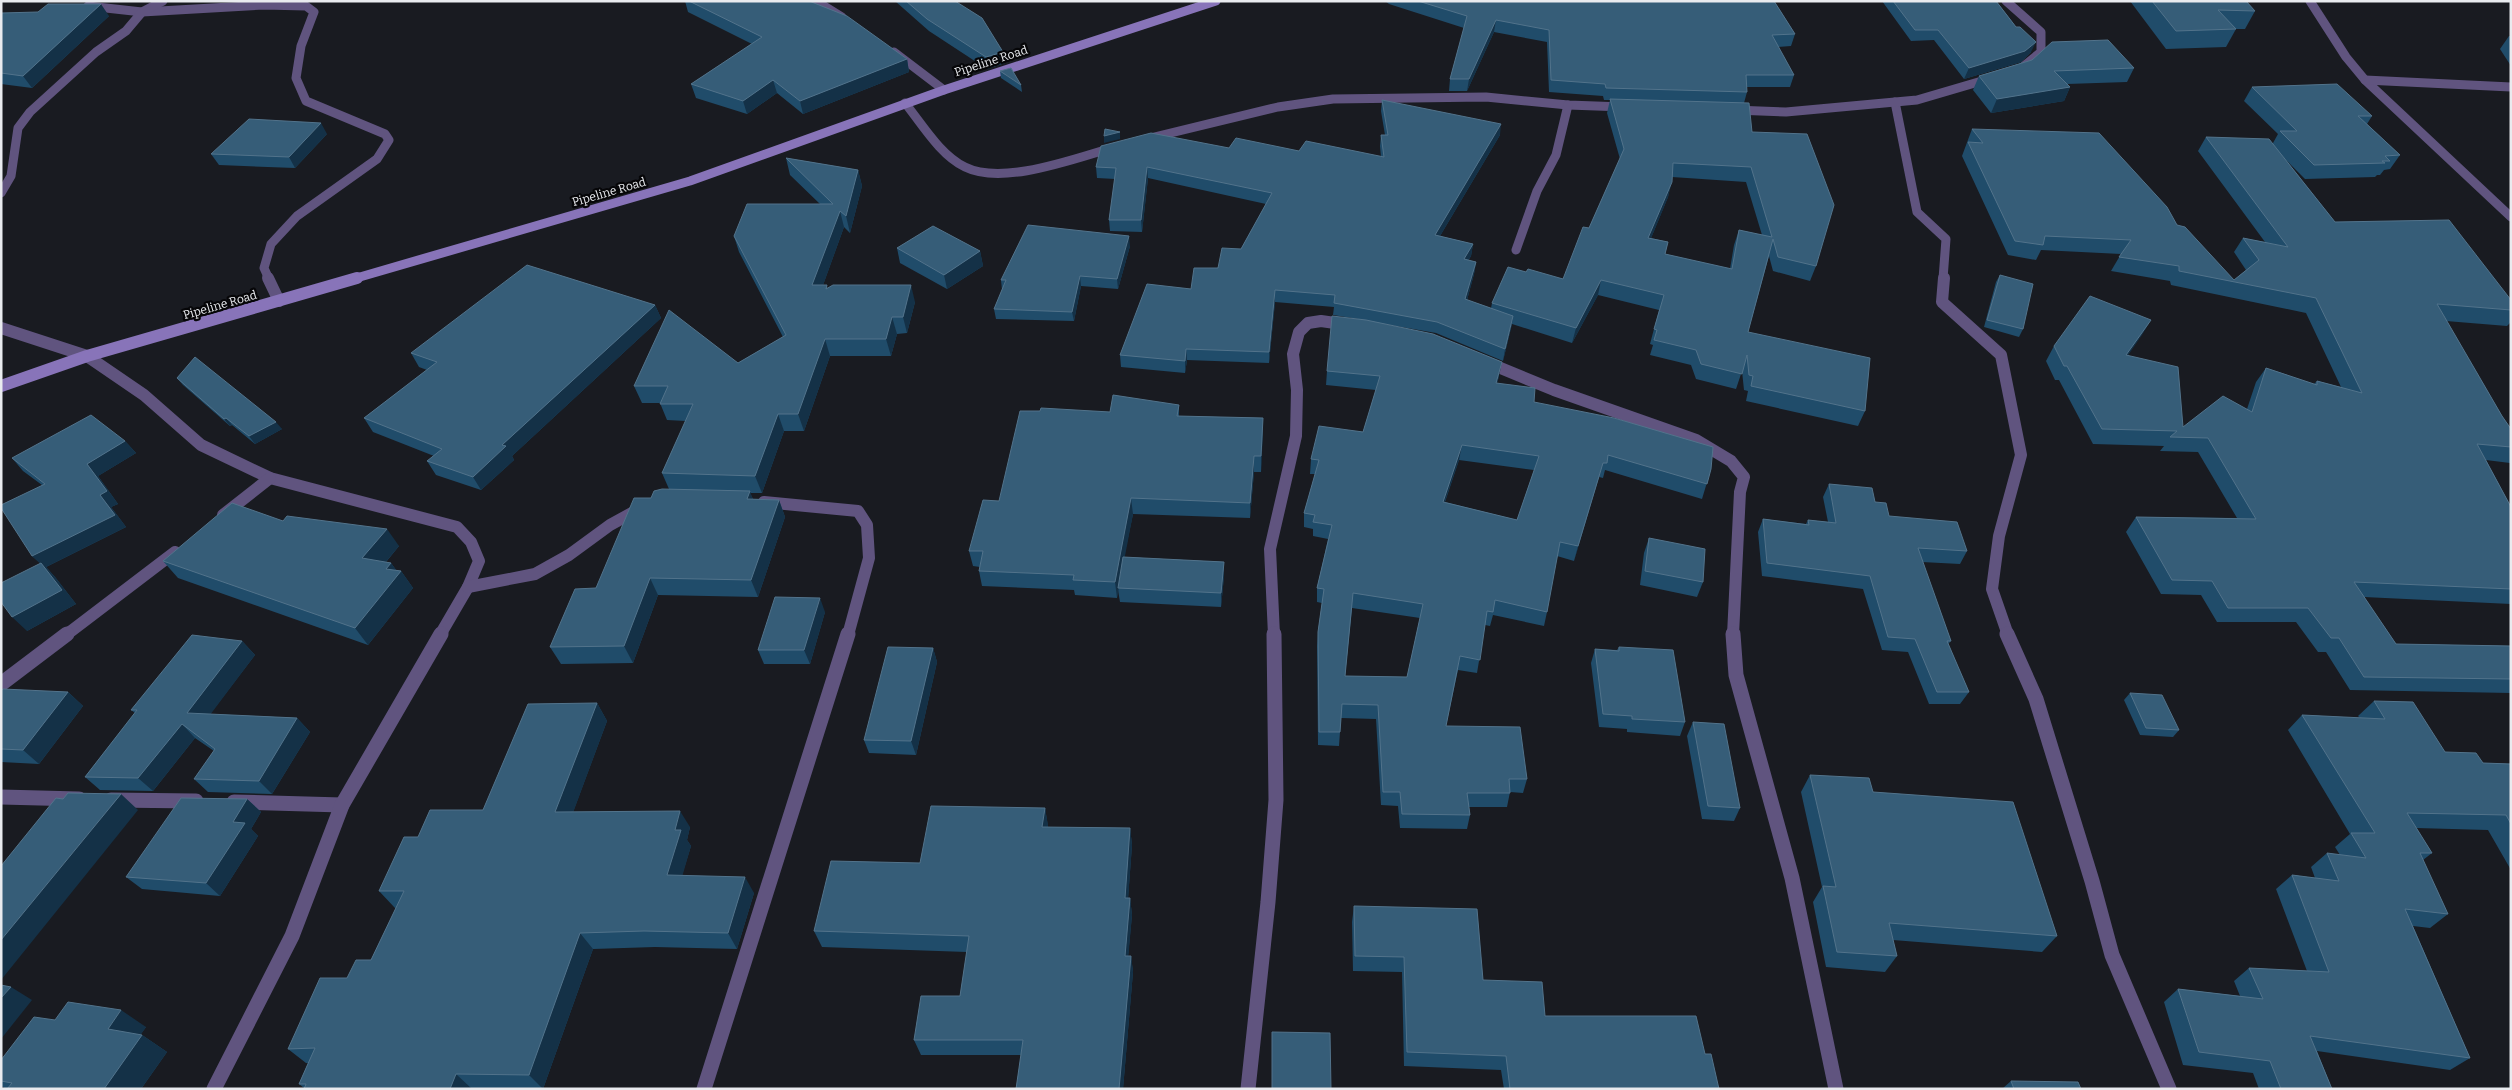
<svg xmlns="http://www.w3.org/2000/svg" width="2512" height="1090" font-family="Bitter,serif">
  <style>
    .lines { fill: none; stroke-linecap: round; stroke-linejoin: round }
    .street-far2 { stroke: #60547f; stroke-width: 9 }
    .street-far1 { stroke: #60547f; stroke-width: 12 }
    .street { stroke: #60547f; stroke-width: 15 }
    .secondary-far1 { stroke: #8874b9; stroke-width: 9 }
    .secondary { stroke: #8874b9; stroke-width: 12 }
    .wall { fill: #204c6a; fill-rule: evenodd }
    .shaded-wall { fill: #143147 }
    .building { fill: #365d78; stroke: #52738b; fill-rule: evenodd }
    .labels { text-anchor: middle; stroke-width: 4.5; stroke-linejoin: round; paint-order: stroke }
    .far-street-label { font-size: 12px; fill: #e9ebef; stroke: #060608 }
  </style>
  <rect width="100%" height="100%" fill="#191b21"/>
  <g class="lines">
    <g class="street-far2">
      <path d="M816,1L842,17"/>
      <path d="M2006,1L2041,32V52L2019,70"/>
      <path d="M2310,1L2346,57L2365,80L2511,217"/>
      <path d="M88,6L142,12L264,5L306,6L314,12L301,46L296,78L306,101L385,134L389,140L377,159L297,216L271,244L264,268L269,279"/>
      <path d="M894,52L944,90"/>
      <path d="M2365,80L2511,87"/>
      <path d="M1895,102L1917,212L1946,239L1943,279"/>
      <path d="M905,103C922,124 940,155 965,167C1003,186 1076,158 1115,147"/>
      <path d="M1734,110L1786,112L1917,100L1992,78"/>
      <path d="M1146,139L1278,107L1333,99L1486,97L1568,105L1624,107"/>
      <path d="M1,193L11,176L18,128L30,112L96,52L126,31L142,12L163,1"/>
      <path d="M1516,250L1537,191L1556,155L1568,105"/>
    </g>
    <g class="street-far1">
      <path d="M268,278L279,301"/>
      <path d="M1944,278L1942,302L2001,355L2021,455L1999,536L1992,589L2008,635"/>
      <path d="M1,328L87,356L144,395L201,445L270,478L457,527L471,542L479,561L468,587L440,635"/>
      <path d="M1486,362L1554,390L1696,440L1731,461L1744,477L1740,492L1733,635"/>
      <path d="M764,502L858,511L867,525L869,558L848,635"/>
      <path d="M223,515L270,478"/>
      <path d="M468,587L535,574L569,555L610,525L641,508"/>
      <path d="M66,635L175,552"/>
      <path d="M1274,635L1270,549L1296,436L1297,390L1293,354L1299,332L1308,323L1321,321L1349,325"/>
    </g>
    <g class="street">
      <path d="M1733,634L1736,675L1792,878L1836,1089"/>
      <path d="M2007,634L2036,699L2092,881L2112,955L2169,1089"/>
      <path d="M1,684L67,634"/>
      <path d="M1,797L79,799"/>
      <path d="M111,800L196,801"/>
      <path d="M234,802L342,805"/>
      <path d="M214,1089L292,936L342,805L441,634"/>
      <path d="M704,1089L848,634"/>
      <path d="M1248,1089L1268,902L1276,800L1274,634"/>
    </g>
    <path class="secondary-far1" d="M353,279L690,181L944,90L1216,1"/>
    <path class="secondary" d="M1,386L87,356L357,278"/>
  </g>
  <g class="wall">
    <path d="M685,1H809L907,59L909,72L803,114L777,93L747,114L696,98L691,84L752,44L688,12Z"/>
    <path d="M895,1H955L1003,52L1005,63L987,69L929,31Z"/>
    <path d="M1385,1H1774L1795,34L1791,46L1778,47L1794,75L1790,87H1747V92L1744,103L1752,132L1816,266L1810,281L1773,271L1769,256L1748,332L1865,411L1858,426L1746,401L1748,391L1744,390L1742,371L1736,389L1696,379L1691,365L1650,355L1653,345L1650,344L1659,310L1598,295L1572,343L1512,324L1503,361L1436,333L1384,324L1499,376L1497,383L1534,402L1711,469L1702,499L1605,470L1603,478L1599,477L1574,561L1557,556L1547,612L1544,626L1493,615L1490,626L1485,625L1477,673L1458,670L1446,726L1527,779L1523,793L1510,792L1507,807H1469L1470,815L1467,829L1400,828L1398,806L1381,805L1376,719L1341,718L1339,746L1318,745L1317,646L1318,632L1322,603L1317,602V588L1328,539L1313,536V529L1304,527V513L1315,474H1310L1311,459L1363,432L1376,390L1326,385L1327,371L1358,319L1333,315L1334,307L1275,302L1269,363L1187,360L1185,373L1121,367L1120,355L1191,289L1241,249L1266,204L1148,178L1142,232L1110,231L1109,220L1115,179L1097,178L1096,167L1229,148L1299,151L1381,157L1380,146L1381,135H1385L1381,111L1382,100L1500,135L1440,236L1473,244L1471,256L1468,261L1476,262L1474,274L1467,300L1491,308L1492,303L1526,272L1563,279L1589,228L1620,159L1607,113L1610,100H1604L1603,96L1549,92L1547,42L1494,32L1467,91H1449L1450,79L1464,28L1389,4ZM1672,177L1746,182L1762,235L1739,230L1734,245L1730,269L1665,254L1668,242L1651,238L1668,197ZM1459,460L1534,470L1517,520L1445,502ZM1352,608L1420,618L1407,677L1345,676Z"/>
    <path d="M1882,1H1996L2016,27L2031,52L2021,62L1964,79L1934,40L1911,41Z"/>
    <path d="M2130,1H2246L2255,11L2245,29H2236L2226,47L2166,49Z"/>
    <path d="M1,13L109,16L32,88L1,84Z"/>
    <path d="M2509,36H2511V66L2500,49Z"/>
    <path d="M2032,60L2134,68L2127,82L2067,84L2070,87L2064,101L1991,113L1973,90L1979,76Z"/>
    <path d="M1000,71L1021,85L1022,92L1001,78Z"/>
    <path d="M2252,87L2372,116L2367,124L2400,155L2390,169L2384,170L2380,175H2377L2375,177L2305,179L2285,159L2335,222L2511,300V322L2507,326L2446,321L2502,416L2511,429V462L2510,463L2486,460L2511,507V604L2364,597L2396,644L2511,646V693L2350,690L2326,652H2318L2296,622H2217L2201,595L2161,594L2126,532L2136,517L2237,518L2198,452L2160,451L2164,446L2093,444L2059,380H2055L2046,361L2054,346L2151,320L2127,356L2183,427L2247,409L2256,382L2266,368L2314,384L2317,381L2341,387L2306,313L2171,285L2170,281L2111,271L2121,254L2041,250L2036,260L2008,255L1962,156L1972,129L2177,225L2234,280L2246,270L2234,252L2243,238L2265,242L2198,151L2206,137L2273,143L2278,134L2244,101Z"/>
    <path d="M327,134L295,168L219,165L211,154Z"/>
    <path d="M786,158L858,170L862,186L850,233L844,227L823,285L828,288L915,302L907,333L897,334L891,356H830L804,431H784L762,493H750L753,499L779,500L785,517L758,597L658,595L633,663L561,664L550,647L596,588L651,498L669,489L662,473L686,421L667,420L660,403H642L634,386L738,363L783,337L739,252L734,236L820,204L790,175Z"/>
    <path d="M1130,246L1118,289L1081,286L1074,321L996,319L994,309L1002,290L1001,280Z"/>
    <path d="M897,248L980,251L983,266L947,289L900,263Z"/>
    <path d="M2000,275L2023,329L2019,337L1984,327L1996,282Z"/>
    <path d="M655,305L661,318L512,456L514,460L481,490L436,475L427,461L434,456L373,432L364,418L427,370L419,367L411,353Z"/>
    <path d="M177,378L282,429L255,444L232,425L230,426L183,385Z"/>
    <path d="M1179,405V416L1263,418L1261,472H1254L1250,518L1133,514L1124,557L1224,562V576L1221,607L1120,602L1118,590L1117,598L1075,595L1074,590L982,586L979,571L980,567L973,566L969,551L999,501L1040,411L1110,412Z"/>
    <path d="M125,441L136,453L98,476L118,504L111,507L126,527L46,567L55,577L76,604L27,631L40,563L32,556L42,485L23,471L12,458Z"/>
    <path d="M1829,484L1875,502L1889,516L1967,551L1960,564L1922,562L1951,641L1948,644L1969,692L1960,704H1929L1908,652L1882,650L1863,589L1762,576L1758,532L1763,519L1806,524L1808,520L1828,522L1823,497Z"/>
    <path d="M283,521L399,546L386,562L391,563L396,570L401,571L413,588L368,645L178,578L163,561Z"/>
    <path d="M1649,538L1703,582L1697,597L1640,585L1644,553Z"/>
    <path d="M825,612L810,664H764L758,650Z"/>
    <path d="M242,641L255,655L210,714L297,718L310,732L272,794L208,792L194,779L214,751L195,738L153,791L100,790L85,777L135,713L131,710Z"/>
    <path d="M1619,647L1685,722L1680,736L1627,732V729L1599,727L1591,663L1595,649L1617,650Z"/>
    <path d="M933,648L937,662L916,755L869,753L864,740Z"/>
    <path d="M1,691L68,692L83,706L39,764L1,762Z"/>
    <path d="M2130,693L2179,730L2173,737L2140,735L2124,700Z"/>
    <path d="M2374,701L2445,752L2483,763L2511,764V870L2488,830L2416,828L2432,853L2423,860L2448,914L2430,928L2413,926L2470,1058L2450,1070L2317,1051L2332,1089H2259L2253,1073L2183,1065L2164,1002L2178,989L2240,996L2234,981L2249,968L2307,971L2276,889L2292,875L2315,878L2311,867L2327,853L2340,855L2335,847L2350,834L2288,730L2302,715L2360,718L2358,716Z"/>
    <path d="M597,703L607,721L573,812L690,827L687,840L691,846L682,875L754,893L737,949L655,947L593,949L543,1089H304V1088L299,1084L308,1063H306L288,1049L347,978L371,960L396,908H395L379,891L483,810Z"/>
    <path d="M1693,722L1740,808L1734,821L1702,819L1687,736Z"/>
    <path d="M1810,775L1873,792L2057,936L2042,952L1893,940L1897,956L1885,972L1826,967L1813,902L1822,887L1801,792Z"/>
    <path d="M247,799L261,812L251,829L258,836L220,896L142,889L126,877Z"/>
    <path d="M1045,808L1048,827L1130,828L1132,845L1128,898H1130L1132,915L1128,956H1131L1133,972L1123,1089H1016L1021,1055H921L914,1040L960,996L967,952L822,947L814,931L920,863Z"/>
    <path d="M1354,906L1483,980L1545,1016L1705,1054L1719,1089H1504L1501,1070L1404,1066L1402,972L1353,971L1352,922Z"/>
    <path d="M55,1020L146,1027L140,1035H142L167,1052L141,1089H6L1,1086V1060Z"/>
    <path d="M2011,1081L2081,1089H2002Z"/>
  </g>
  <g class="shaded-wall">
    <path d="M101,4L109,16L32,88L23,76Z"/>
    <path d="M1496,20L1494,32L1467,91L1469,79Z"/>
    <path d="M2036,42L2031,52L2021,62L1964,79L1969,68Z"/>
    <path d="M1003,52L1005,63L987,69L986,57Z"/>
    <path d="M907,59L909,72L803,114L800,101Z"/>
    <path d="M773,80L777,93L747,114L743,101Z"/>
    <path d="M2070,87L2064,101L1991,113L1997,99Z"/>
    <path d="M321,123L327,134L295,168L289,157Z"/>
    <path d="M1501,124L1500,135L1434,246L1435,235Z"/>
    <path d="M1120,132V139L1104,143V136Z"/>
    <path d="M1147,167L1148,178L1142,232L1141,220Z"/>
    <path d="M858,170L862,186L850,233L846,216Z"/>
    <path d="M1672,182L1668,197L1645,253L1648,238Z"/>
    <path d="M840,211L844,227L817,302L812,285Z"/>
    <path d="M1129,236L1130,246L1118,289L1117,279Z"/>
    <path d="M1473,244L1471,256L1462,271L1464,259Z"/>
    <path d="M980,251L983,266L947,289L944,275Z"/>
    <path d="M1476,262L1474,274L1464,311L1465,299Z"/>
    <path d="M1080,276L1081,286L1074,321L1072,312Z"/>
    <path d="M1601,280L1598,295L1572,343L1576,328Z"/>
    <path d="M911,285L915,302L907,333L903,317Z"/>
    <path d="M1275,290V302L1269,363V352Z"/>
    <path d="M655,305L661,318L512,456L514,460L481,490L473,477L502,445Z"/>
    <path d="M1513,316L1511,328L1503,361L1505,349Z"/>
    <path d="M892,317L897,334L891,356L886,339Z"/>
    <path d="M2151,320L2142,335L2118,370L2126,355Z"/>
    <path d="M825,339L830,356L804,431L798,414Z"/>
    <path d="M1186,349L1187,360L1185,373V361Z"/>
    <path d="M1502,362L1499,376L1494,397L1496,383Z"/>
    <path d="M778,414L784,431L762,493L755,476Z"/>
    <path d="M226,418L232,425L230,426L224,419Z"/>
    <path d="M1263,418V434L1261,472V456Z"/>
    <path d="M276,422L282,429L255,444L249,436Z"/>
    <path d="M125,441L136,453L98,476L118,504L111,507L126,527L46,567L55,577L76,604L27,631L12,617L45,568L32,556L100,495L87,464Z"/>
    <path d="M1462,445L1459,460L1440,516L1443,502Z"/>
    <path d="M1254,456V472L1250,518V503Z"/>
    <path d="M1603,463L1599,477L1574,561L1578,546Z"/>
    <path d="M750,491L756,509L747,499Z"/>
    <path d="M1131,498L1133,514L1117,598L1115,582Z"/>
    <path d="M779,500L785,517L758,597L751,580Z"/>
    <path d="M387,529L399,546L375,575L362,558Z"/>
    <path d="M1224,562V576L1221,607V593Z"/>
    <path d="M391,563L399,574L401,571L413,588L368,645L355,628L386,569Z"/>
    <path d="M650,578L658,595L633,663L624,646Z"/>
    <path d="M820,598L825,612L810,664L804,650Z"/>
    <path d="M242,641L255,655L201,727L187,713Z"/>
    <path d="M933,648L937,662L916,755L911,741Z"/>
    <path d="M68,692L83,706L39,764L23,750Z"/>
    <path d="M597,703L607,721L567,829L555,812Z"/>
    <path d="M297,718L310,732L272,794L259,781Z"/>
    <path d="M182,724L195,738L153,791L138,778Z"/>
    <path d="M121,794L138,810L1,980V940Z"/>
    <path d="M247,799L261,812L251,829L258,836L220,896L206,883L233,822Z"/>
    <path d="M1045,808L1048,825L1046,844L1042,827Z"/>
    <path d="M680,811L690,827L687,840L691,846L678,891L667,875L675,830Z"/>
    <path d="M1130,828L1132,845L1127,915L1125,898Z"/>
    <path d="M745,877L754,893L737,949L728,933Z"/>
    <path d="M1130,898L1132,915L1127,972L1125,956Z"/>
    <path d="M580,933L593,949L543,1089L529,1075Z"/>
    <path d="M1131,956L1133,972L1123,1089H1119Z"/>
    <path d="M11,987L32,1000L1,1039V998Z"/>
    <path d="M121,1010L146,1027L133,1046L108,1029Z"/>
    <path d="M142,1035L167,1052L141,1089H104Z"/>
    <path d="M456,1074L471,1088V1089H450Z"/>
  </g>
  <g class="building">
    <path d="M689,1H809L847,16L907,59L800,101L773,80L743,101L691,84L762,37Z"/>
    <path d="M906,1H955L982,18L1003,52L986,57L927,19Z"/>
    <path d="M1418,1H1774L1795,34L1772,35L1794,75H1746L1747,92L1606,88L1605,84L1551,80L1549,30L1496,20L1469,79H1450L1467,16Z"/>
    <path d="M1893,1H1996L2016,27H2020L2036,42L2025,51L1969,68L1938,30H1915Z"/>
    <path d="M2152,1H2246L2255,11L2218,10L2236,29L2176,31Z"/>
    <path d="M48,4H101L23,76L1,73V13L38,12Z"/>
    <path d="M2108,40L2134,68L2054,71L2070,87L1997,99L1979,76L2032,60L2052,42Z"/>
    <path d="M1011,68L1021,85L1000,71Z"/>
    <path d="M2337,84L2372,116H2358L2400,155L2385,156L2390,161H2382L2385,163L2314,165L2280,131H2297L2252,87Z"/>
    <path d="M1610,99L1749,103L1752,132L1807,134L1834,205L1816,266L1778,257L1773,239L1748,332L1870,358L1865,411L1751,386L1753,376L1749,375L1747,355L1742,374L1701,364L1696,350L1654,340L1657,330L1654,329L1664,295L1601,280L1576,328L1492,303L1508,267L1526,272L1528,269L1563,279L1583,227L1589,228L1624,149ZM1673,163L1751,167L1772,237L1739,230L1732,269L1665,254L1668,242L1648,238L1672,182Z"/>
    <path d="M1382,100L1501,124L1435,235L1473,244L1464,259L1476,262L1465,299L1513,316L1505,349L1437,322L1334,303L1335,295L1275,290L1269,352L1186,349L1185,361L1120,355L1147,284L1191,289L1194,268H1218L1222,248L1241,249L1272,193L1147,167L1141,220H1109L1116,168L1096,167L1101,146L1151,133L1229,148L1236,138L1299,151L1306,141L1384,157L1381,135H1388Z"/>
    <path d="M249,119L321,123L289,157L211,154Z"/>
    <path d="M1105,129L1120,132L1104,136Z"/>
    <path d="M1972,129L2099,133L2167,207L2177,225L2185,227L2234,280L2259,260L2243,238L2288,247L2206,137L2269,139L2335,222L2449,220L2511,300V310L2437,304L2502,416L2511,429V447L2477,444L2511,507V589L2354,582L2396,644L2511,646V679L2364,677L2339,638H2331L2308,608H2228L2212,581L2172,580L2136,517L2256,519L2208,438L2170,437L2177,431L2102,429L2067,366H2064L2054,346L2090,296L2151,320L2126,355L2178,367L2183,427L2223,396L2252,412L2266,368L2317,385V381L2362,393L2316,298L2179,271V266L2119,257L2131,240L2045,236L2043,245L2015,241L1968,142L1983,143Z"/>
    <path d="M786,158L858,170L846,216L840,211L812,285H827L826,289L833,285H911L903,317H892L886,339H825L798,414H778L755,476L662,473L693,404H660L668,386H634L669,310L738,363L786,335L734,236L747,204H833Z"/>
    <path d="M1028,225L1129,236L1117,279L1080,276L1072,312L994,309L1006,280H1001Z"/>
    <path d="M933,226L980,251L944,275L897,248Z"/>
    <path d="M527,265L655,305L502,445L506,446L473,477L427,461L442,449L364,418L437,362L411,353Z"/>
    <path d="M2000,275L2033,284L2023,329L1987,320Z"/>
    <path d="M1332,316L1366,320L1433,334L1502,362L1496,383L1535,388L1534,402L1614,418L1713,447L1711,469L1707,484L1608,455L1607,463H1603L1578,546L1560,542L1547,612L1495,600L1493,612L1487,611L1480,660L1460,656L1446,726L1520,727L1527,779H1509L1510,793H1467L1470,815L1402,814L1400,792H1383L1378,705L1342,704L1340,732H1319L1318,632L1324,589L1317,588L1332,525L1313,522L1315,515L1304,513L1319,460L1311,459L1319,426L1363,432L1380,376L1327,371ZM1462,445L1539,456L1517,520L1443,502ZM1353,593L1423,604L1407,677L1345,676Z"/>
    <path d="M195,357L276,422L249,436L226,418L224,419L177,378Z"/>
    <path d="M1113,395L1179,405L1177,416L1263,418L1261,456H1254L1250,503L1131,498L1115,582L1073,580L1074,575L979,571L983,551H969L983,500L999,501L1020,411H1040L1041,408L1110,412Z"/>
    <path d="M91,415L125,441L87,464L107,491L100,495L115,515L32,556L1,508V505L45,484L12,458Z"/>
    <path d="M1829,484L1872,488L1875,502L1886,503L1889,516L1957,522L1967,551L1918,548L1951,641H1947L1969,692H1937L1915,639L1888,637L1870,576L1767,563L1763,519L1809,525L1808,520L1836,523Z"/>
    <path d="M662,489L750,491L747,499L779,500L751,580L650,578L624,646L550,647L575,589L596,588L634,498H651L654,491Z"/>
    <path d="M232,503L283,521L287,516L387,529L362,558L391,563L386,569L401,571L355,628L163,561Z"/>
    <path d="M1649,538L1705,549L1703,582L1645,571Z"/>
    <path d="M1123,557L1224,562L1221,593L1118,588Z"/>
    <path d="M41,563L62,590L12,617L1,602V583Z"/>
    <path d="M775,597L820,598L804,650H758Z"/>
    <path d="M192,635L242,641L187,713L297,718L259,781L194,779L215,749L182,724L138,778L85,777L137,710H131Z"/>
    <path d="M888,647L933,648L911,741L864,740Z"/>
    <path d="M1619,647L1673,650L1685,722L1632,719V716L1603,714L1595,649L1619,651Z"/>
    <path d="M3,689L68,692L23,750L1,749V691Z"/>
    <path d="M2130,693L2162,695L2179,730L2146,728Z"/>
    <path d="M2374,701L2413,702L2445,752L2476,753L2483,763L2511,764V824L2506,815L2407,813L2432,853H2420L2448,914L2405,909L2470,1058L2310,1036L2332,1089H2281L2270,1061L2199,1052L2178,989L2263,999L2249,968L2329,972L2292,875L2339,881L2327,853L2366,858L2351,833H2375L2302,715L2385,719Z"/>
    <path d="M597,703L555,812L680,811L675,830H681L667,875L745,877L728,933L644,931L580,933L529,1075L456,1074L450,1089H304L306,1084H299L315,1048L288,1049L320,978H347L356,960H371L404,891H379L404,837H418L430,810H483L528,704Z"/>
    <path d="M1693,722L1724,724L1740,808L1708,806Z"/>
    <path d="M1810,775L1869,778L1873,792L2013,802L2057,936L1889,923L1897,956L1837,952L1823,886L1836,887Z"/>
    <path d="M68,793L121,794L1,940V866L56,798L63,799Z"/>
    <path d="M181,798L247,799L233,822L245,823L206,883L126,877Z"/>
    <path d="M931,806L1045,808L1042,827L1130,828L1125,898H1130L1125,956H1131L1119,1089H1016L1023,1040H914L921,996H960L969,936L814,931L831,861L920,863Z"/>
    <path d="M1354,906L1477,909L1483,980L1542,982L1545,1016H1696L1705,1054H1711L1719,1089H1510L1506,1056L1407,1052L1404,957L1355,956Z"/>
    <path d="M1,985L11,987L1,998Z"/>
    <path d="M68,1002L121,1010L108,1029L142,1035L104,1089H7L12,1083L1,1081V1060L34,1017L55,1020Z"/>
    <path d="M1272,1032L1330,1033L1331,1089H1272Z"/>
    <path d="M2011,1081L2078,1082L2081,1089H2014Z"/>
  </g>
  <g class="labels">
    <g class="far-street-label">
      <text transform="translate(991 61) rotate(-18)" y="4">Pipeline Road</text>
      <text transform="translate(609 192) rotate(-16)" y="4">Pipeline Road</text>
      <text transform="translate(220 305) rotate(-16)" y="4">Pipeline Road</text>
    </g>
  </g>
  <rect width="2512" height="1090" fill="none" stroke="#e9ebef" stroke-width="5"/>
</svg>
